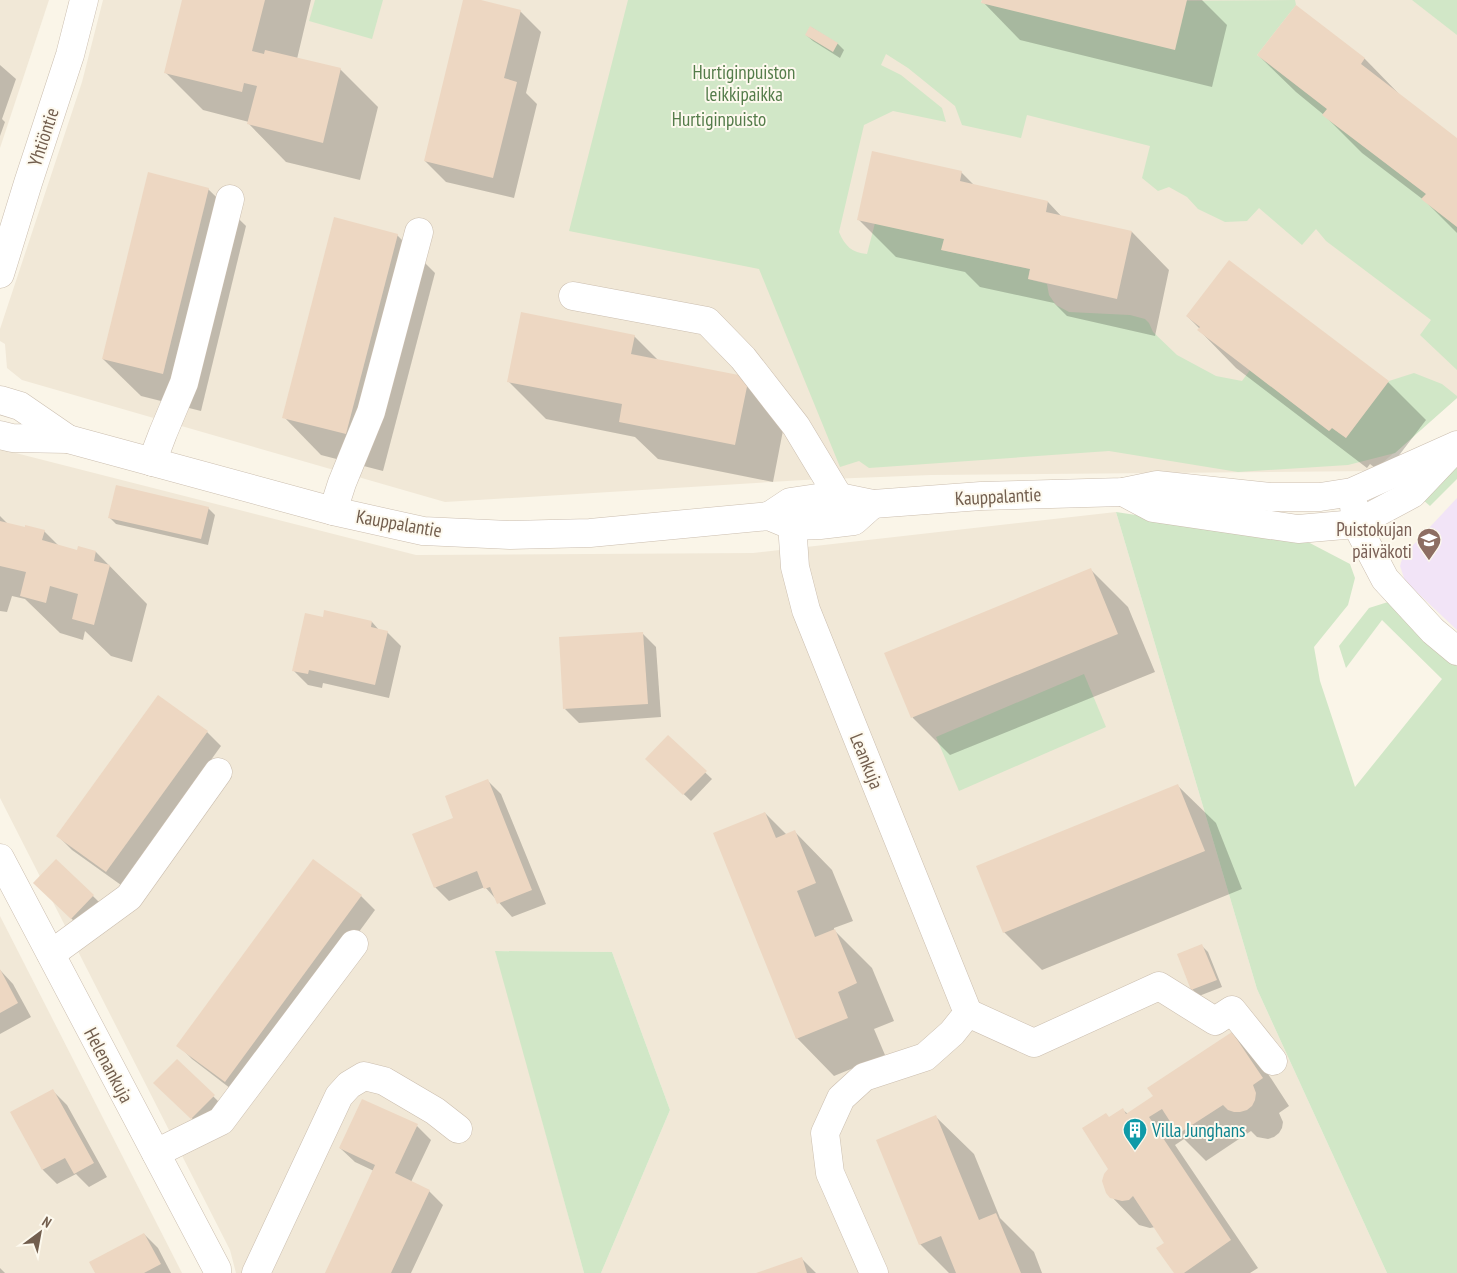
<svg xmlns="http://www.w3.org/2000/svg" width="1457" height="1273" font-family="'PT Sans Narrow',sans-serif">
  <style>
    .residential { fill: #f1e8d7 }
    .education { fill: #f2e4f7 }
    .green { fill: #d1e7c7 }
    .shadow { fill: #0003 }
    .building { fill: #edd7c2 }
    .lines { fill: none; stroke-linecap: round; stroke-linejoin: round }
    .minor-casing { stroke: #cbbeaf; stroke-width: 29 }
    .minor { stroke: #fff; stroke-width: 28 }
    .labels { text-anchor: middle; stroke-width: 4; stroke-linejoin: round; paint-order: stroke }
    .park-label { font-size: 19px; fill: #547c4a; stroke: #fdf9ee }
    .street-label { font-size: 19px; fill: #725e4e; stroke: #fdf9ee }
    .education-label { font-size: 19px; fill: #785e54; stroke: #fdf9ee; text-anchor: end }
    .culture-label { font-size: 19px; fill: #0d838f; stroke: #fdf9ee; text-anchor: start }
  </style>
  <rect width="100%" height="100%" fill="#faf5e8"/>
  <g class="residential">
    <path d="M0,0H49L0,148Z"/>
    <path d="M103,0H1457V398L1373,471L931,475L804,480L445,502L22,380L7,368L5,344L0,341V329L82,82Z"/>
    <path d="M0,449L416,555L753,553L1116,512L1257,989L1387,1273H601L670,1110L612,952L496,951L584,1273H236L230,1250L0,798Z"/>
    <path d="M0,916L182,1273H0Z"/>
  </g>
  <path class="education" d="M1457,498V630L1405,581L1400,566L1403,556Z"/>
  <g class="green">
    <path d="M315,0H383L372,39L309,21Z"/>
    <path d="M628,0H982L981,2L1295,0L1296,5L1257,55L1327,109L1323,115L1426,194L1422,199L1457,227V370L1420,335L1431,320L1326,241L1316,229L1302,245L1259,208L1247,221L1225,222L1198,209L1187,197L1169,187L1158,191L1142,178L1150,146L1027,115L1021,138L962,125L955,106L908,68L886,54L881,65L901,75L942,108L946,122L893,111L864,125L839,232C845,246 852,253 867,254L875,223L944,239L942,250L1030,269L1028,279L1047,284L1049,295L1056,305L1069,312L1130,315L1145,319L1149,323L1153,332L1177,355L1216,376L1242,381L1250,370L1329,431L1332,428L1346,438L1389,381L1414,373L1442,384L1457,396V398L1395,453L1348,465L1238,472L1109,451L869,468L859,461L840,467L759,269L569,231Z"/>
    <path d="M1412,0H1457V35Z"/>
    <path d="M1457,463V479L1430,506L1422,499Z"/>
    <path d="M1116,512L1306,541L1350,564L1355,578L1348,605L1314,647L1320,681L1355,787L1442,679L1382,620L1346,668L1339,646L1369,608L1388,602L1457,666V1273H1387L1257,989Z"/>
    <path d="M1084,674L1106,727L959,791L936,737Z"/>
    <path d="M495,951L612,952L670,1110L601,1273H584Z"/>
  </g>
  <g class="shadow">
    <path d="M183,0H311L297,59L340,69L378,107L360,180L286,162L249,124V122L203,110L166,73Z"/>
    <path d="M465,0H476L520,11L541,32L526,93L537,104L514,198L446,182L425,161Z"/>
    <path d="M983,0H1202L1227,25L1212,87L1020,40L983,2Z"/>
    <path d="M1296,6L1365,59L1402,97L1457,140V233L1425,201L1362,153L1324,115L1296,92L1258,55Z"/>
    <path d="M811,27L838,44L844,50L840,58L813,41L806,35Z"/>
    <path d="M0,65L16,79L2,119L5,122L0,136Z"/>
    <path d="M961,172L974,185L1048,202L1062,217L1132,232L1169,270L1155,336L1067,316L1054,303L980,287L965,272L896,257L858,219Z"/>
    <path d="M208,189L246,226L201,411L141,396L103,359Z"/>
    <path d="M397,235L435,273L383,471L321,455L284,417Z"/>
    <path d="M1229,262L1388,382L1426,420L1384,475L1370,464L1367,468L1236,368L1199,330L1200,329L1187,316Z"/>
    <path d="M634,336L658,360L748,378L786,415L773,482L658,459L635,437L546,419L509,382Z"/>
    <path d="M208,508L215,515L208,545L116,524L110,518Z"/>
    <path d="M0,516L9,525L44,531L59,546L78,551L79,548L96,552L147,604L132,662L111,656L85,631L83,640L60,633L25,599L12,596L7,612L0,611Z"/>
    <path d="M1091,570L1128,607L1155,672L950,755L913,718L886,654Z"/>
    <path d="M324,618L372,622L379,630L387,632L401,646L389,698L323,683L322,688L308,685L294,671Z"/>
    <path d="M642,633L656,647L661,717L579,723L565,709Z"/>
    <path d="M207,732L221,746L121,885L72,850L58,836Z"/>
    <path d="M668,737L712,779L691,801L647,759Z"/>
    <path d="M487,780L501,794L546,904L512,917L485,887L449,901L435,887L455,818Z"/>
    <path d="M1178,786L1216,823L1242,889L1042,970L1004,932L978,867Z"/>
    <path d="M765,813L787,835L795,832L832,870L853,921L834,928V930L872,968L894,1021L874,1029L885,1055L834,1076L797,1038Z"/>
    <path d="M56,860L100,903L78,925L35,883Z"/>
    <path d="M314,861L361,896L375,910L239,1095L192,1059L178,1045Z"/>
    <path d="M1201,945L1208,952L1222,987L1199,996L1192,989Z"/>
    <path d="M0,970L13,984L31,1017L0,1034Z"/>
    <path d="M1232,1033L1259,1060L1289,1106L1279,1113L1283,1122L1282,1128L1279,1133L1274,1137L1268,1139L1257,1137L1251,1131L1206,1161L1184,1139L1175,1145L1258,1268L1250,1273H1175L1166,1243L1155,1227L1150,1228L1139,1225L1107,1192L1110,1169V1118L1123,1110L1128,1114L1154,1097Z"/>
    <path d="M177,1061L220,1103L199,1125L155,1083Z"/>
    <path d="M53,1091L67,1105L107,1177L89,1187L76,1174L57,1184L43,1170L12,1113Z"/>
    <path d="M936,1117L974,1154L1000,1218L1034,1252L1042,1273H949L920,1244Z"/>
    <path d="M417,1126L431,1140L411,1182L429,1191L443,1205L411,1273H326L374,1171L355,1162L340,1148Z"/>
    <path d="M144,1234L158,1248L171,1273H96Z"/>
    <path d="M801,1258L816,1273H759Z"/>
    <path d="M0,1268L5,1273H0Z"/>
  </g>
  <g class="building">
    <path d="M182,0H265L252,51L264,54L265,50L341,68L323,143L247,124L257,86L244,83L242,92L164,73Z"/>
    <path d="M463,0H481L521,10L504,78L517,82L493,178L424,161Z"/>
    <path d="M982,0H1187L1175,50L981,3Z"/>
    <path d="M1296,5L1365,58L1361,64L1457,138V227L1421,199L1426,194L1322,115L1327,109L1257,55Z"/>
    <path d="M810,26L838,43L833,52L805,35Z"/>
    <path d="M872,151L962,171L960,181L1048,201L1046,212L1132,231L1117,299L1028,279L1030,269L941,250L944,239L857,220Z"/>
    <path d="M148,172L209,188L163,374L102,359Z"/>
    <path d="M334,217L398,234L346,434L282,418Z"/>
    <path d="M1229,260L1389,381L1346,438L1332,428L1329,431L1197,330L1200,327L1186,316Z"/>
    <path d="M521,312L635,335L631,354L749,377L735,445L619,422L622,404L507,382Z"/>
    <path d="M116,485L209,507L201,539L108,518Z"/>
    <path d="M0,521L25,527V525L45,530L42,540L77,550L78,546L96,551L94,561L110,565L94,625L72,619L78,594L50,586L46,603L20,596L26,572L0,566Z"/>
    <path d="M1091,568L1118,634L911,718L884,653Z"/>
    <path d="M324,610L372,621L371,627L388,631L375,685L309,670L308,674L292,671L305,613L323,617Z"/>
    <path d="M643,632L648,704L563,709L559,637Z"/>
    <path d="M158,695L208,731L106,872L56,836Z"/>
    <path d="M668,735L707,771L683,795L645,759Z"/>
    <path d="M488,779L532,890L497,904L490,887L484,889L477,871L434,888L412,834L453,818L445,796Z"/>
    <path d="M1178,784L1205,851L1003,933L976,866Z"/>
    <path d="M765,812L776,838L795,830L816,883L797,891L815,937L835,929L857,983L838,992L848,1018L796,1039L713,833Z"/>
    <path d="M56,859L94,895L71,919L33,883Z"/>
    <path d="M313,859L362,895L225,1082L176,1046Z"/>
    <path d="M1202,944L1217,980L1191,990L1177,954Z"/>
    <path d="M0,969L18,1003L0,1013Z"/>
    <path d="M1232,1032L1263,1078L1253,1085L1256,1093L1255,1100L1252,1106L1247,1110L1240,1112H1234L1228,1110L1223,1105L1178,1134L1162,1109L1149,1117L1231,1240L1184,1273H1174L1156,1248L1164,1243L1133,1196L1129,1200L1122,1201L1110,1198L1106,1193L1102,1181L1104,1174L1108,1169L1082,1128L1106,1113L1109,1117L1123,1108L1126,1114L1153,1096L1147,1088Z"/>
    <path d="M177,1059L215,1095L191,1119L153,1083Z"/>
    <path d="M53,1089L94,1163L74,1174L65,1158L42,1170L10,1112Z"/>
    <path d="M362,1099L418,1124L395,1173L430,1190L391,1273H325L375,1165L339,1148Z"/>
    <path d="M936,1115L979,1220L996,1213L1021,1273H956L941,1236L919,1245L876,1140Z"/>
    <path d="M144,1233L161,1264L144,1273H95L89,1262Z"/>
    <path d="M802,1257L807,1273H756Z"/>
  </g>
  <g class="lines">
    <defs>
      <g id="minor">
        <path d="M0,274L28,183L70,55L84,0"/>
        <path d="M573,296L707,321L743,358L796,426L846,509"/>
        <path d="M0,400L20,406L68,439"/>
        <path d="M0,435L12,438L68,439L333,511L423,531L510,535L590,533L769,516L793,526L820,525L854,521L873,504"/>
        <path d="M152,462L163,433L184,383L230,199"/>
        <path d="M1123,492L1153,508L1298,529L1356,524L1412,494L1449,455"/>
        <path d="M1354,506L1356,524L1385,579L1433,631L1457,651"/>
        <path d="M791,509L795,567L806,610L968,1013"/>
        <path d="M333,511L342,483L371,412L419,232"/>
        <path d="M769,516L790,502L817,498L839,497L873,504L981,496L1123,492L1157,485L1270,497H1320L1352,492L1457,445"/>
        <path d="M0,858L217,1269V1273"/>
        <path d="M51,954L129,897L218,772"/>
        <path d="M968,1013L1034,1043L1159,986L1215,1021L1232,1010L1273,1061"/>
        <path d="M156,1153L221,1121L354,944"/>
        <path d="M256,1273L339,1096L349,1085L364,1076L384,1081L435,1111L458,1129"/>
        <path d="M874,1273L830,1173L825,1133L841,1098L864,1077L925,1057L952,1033L968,1013"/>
      </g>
    </defs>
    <use href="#minor" class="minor-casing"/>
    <use href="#minor" class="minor"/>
  </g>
  <defs>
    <symbol id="school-pin" viewBox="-11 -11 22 30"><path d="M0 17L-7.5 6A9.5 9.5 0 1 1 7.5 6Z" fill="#8d6e63" stroke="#fdf9ee"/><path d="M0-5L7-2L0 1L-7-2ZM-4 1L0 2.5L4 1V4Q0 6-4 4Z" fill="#fff"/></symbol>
    <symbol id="building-pin" viewBox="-11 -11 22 30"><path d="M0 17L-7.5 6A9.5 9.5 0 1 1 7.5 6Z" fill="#0f9aa8" stroke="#fdf9ee"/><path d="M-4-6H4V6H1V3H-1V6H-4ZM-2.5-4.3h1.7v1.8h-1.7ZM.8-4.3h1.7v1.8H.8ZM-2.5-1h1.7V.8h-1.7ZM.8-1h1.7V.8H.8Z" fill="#fff"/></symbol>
  </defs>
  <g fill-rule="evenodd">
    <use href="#school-pin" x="1415" y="526" width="28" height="38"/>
    <use href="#building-pin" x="1121" y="1116" width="28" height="38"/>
  </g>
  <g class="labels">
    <g class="park-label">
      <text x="744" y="79">Hurtiginpuiston<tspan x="744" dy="22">leikkipaikka</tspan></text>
      <text x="719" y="126">Hurtiginpuisto</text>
    </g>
    <g class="street-label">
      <text transform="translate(43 137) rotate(-72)" y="7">Yhtiöntie</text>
      <text transform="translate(998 496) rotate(-3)" y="7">Kauppalantie</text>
      <text transform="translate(399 523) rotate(10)" y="7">Kauppalantie</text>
      <text transform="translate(867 761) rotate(68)" y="7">Leankuja</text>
      <text transform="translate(109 1065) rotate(62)" y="7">Helenankuja</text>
    </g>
    <g class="education-label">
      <text x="1412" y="536">Puistokujan<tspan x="1412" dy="22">päiväkoti</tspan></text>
    </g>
    <g class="culture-label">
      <text x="1152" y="1137">Villa Junghans</text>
    </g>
  </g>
  <g transform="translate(40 1233) rotate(32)" stroke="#fdf9ee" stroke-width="4" paint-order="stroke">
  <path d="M0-4L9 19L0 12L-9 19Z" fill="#725e4e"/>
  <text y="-8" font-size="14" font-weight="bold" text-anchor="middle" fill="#725e4e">N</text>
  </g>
</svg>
